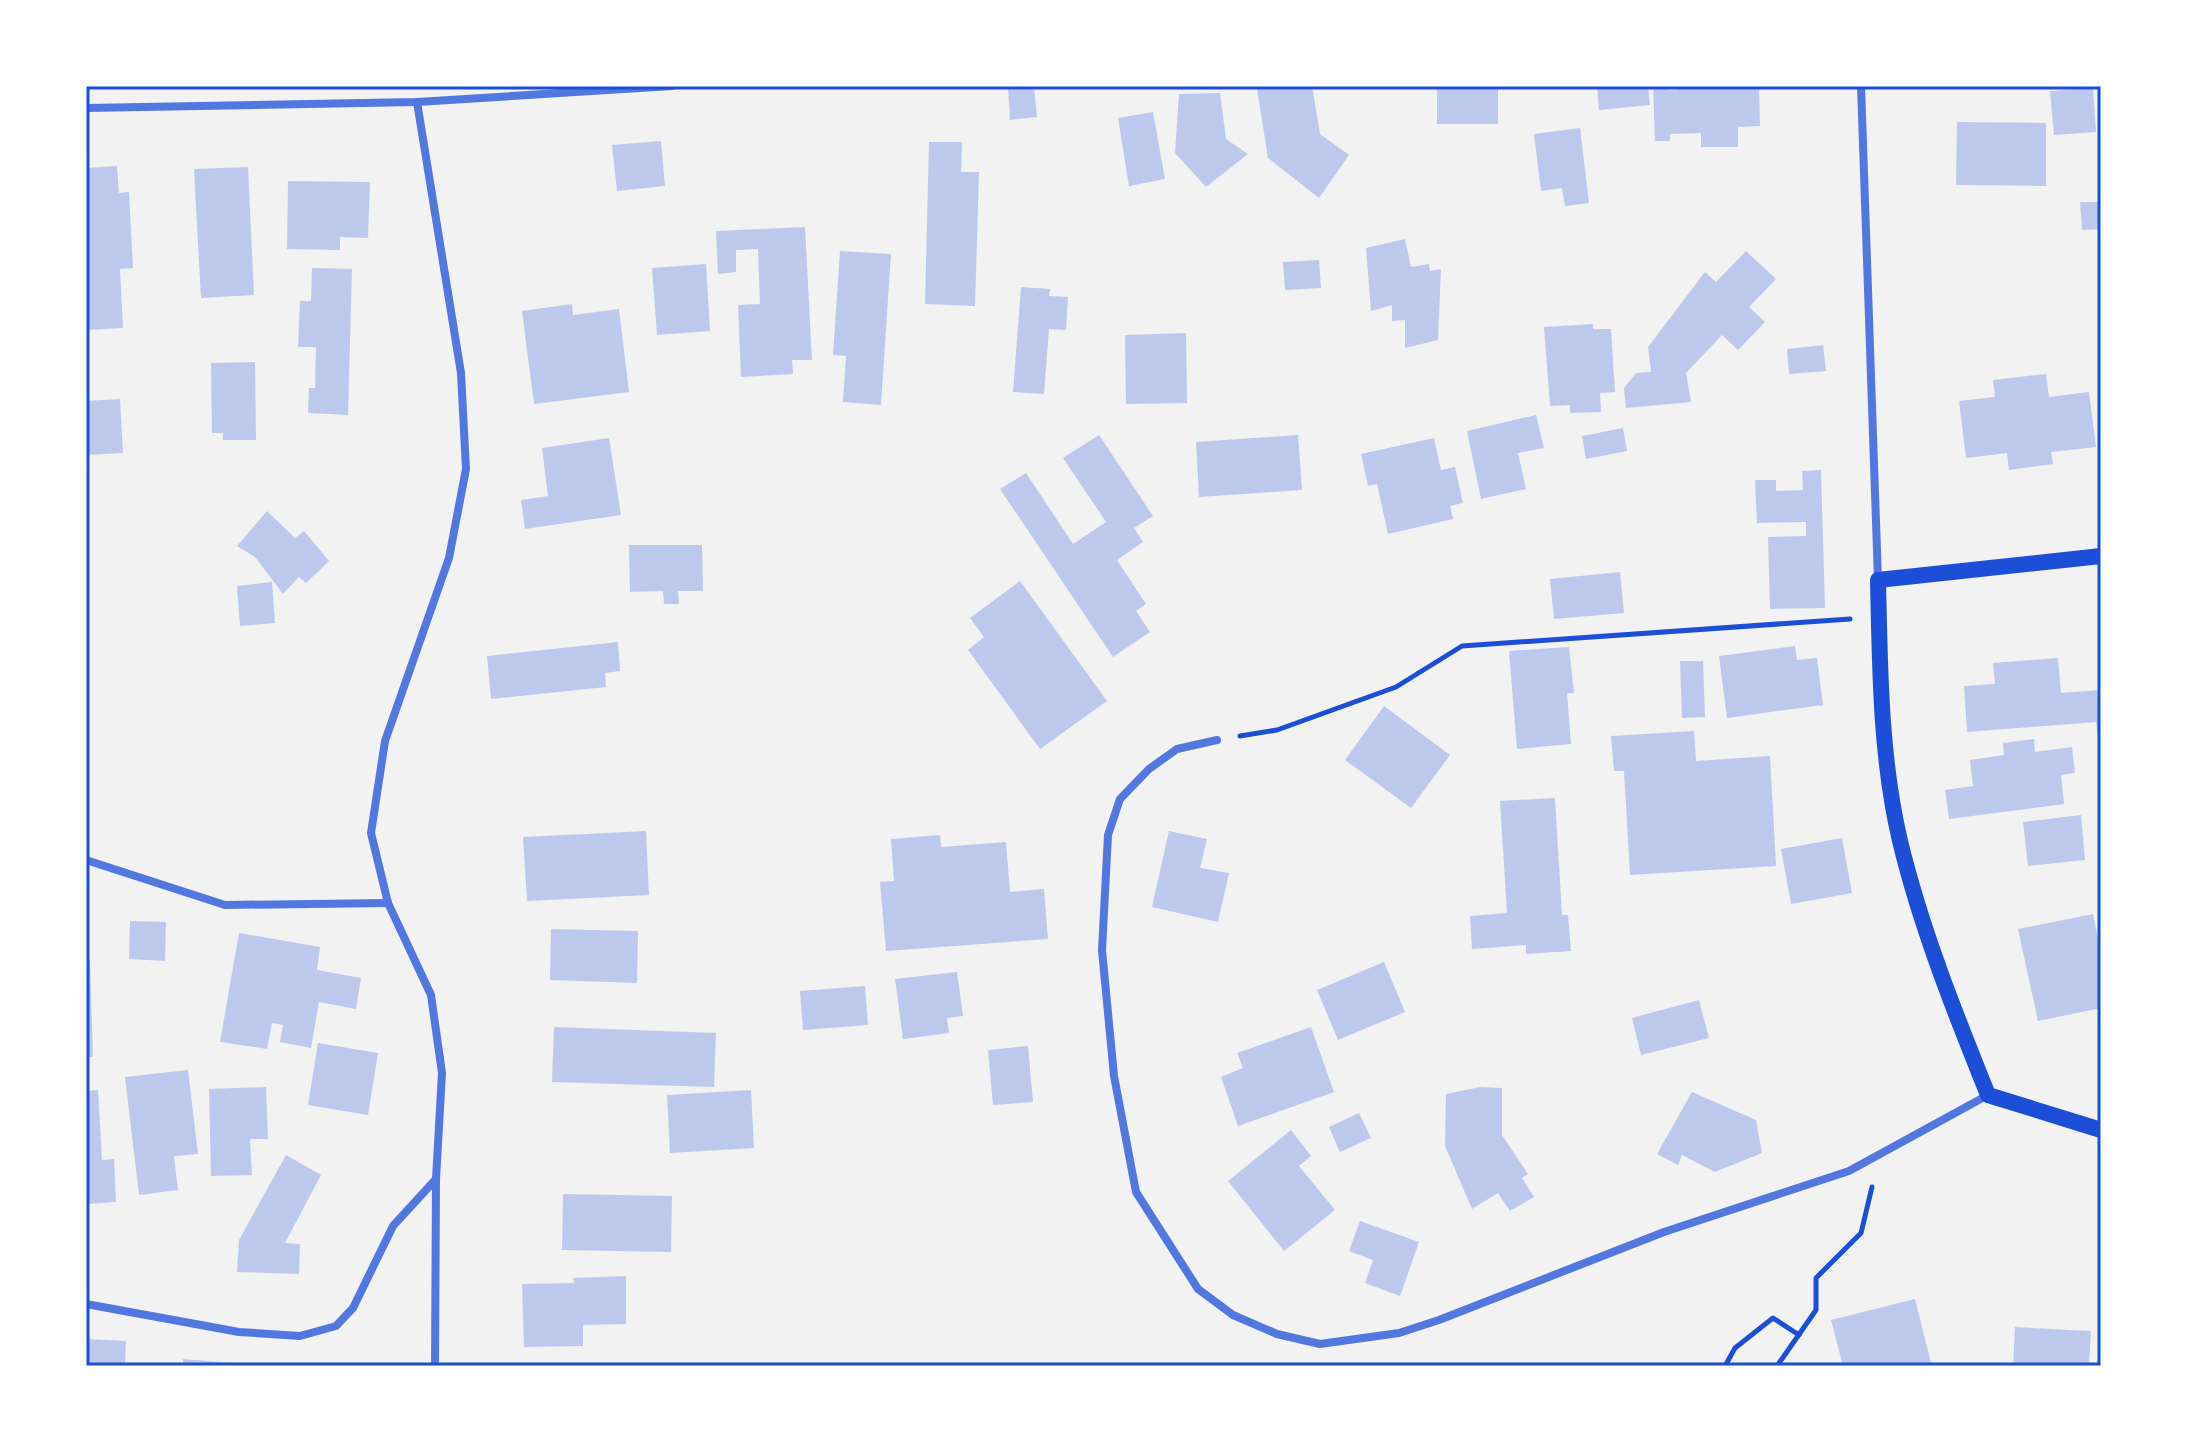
<svg xmlns="http://www.w3.org/2000/svg" width="2187" height="1452" font-family="Quicksand,sans-serif">
  <style>
    .building { fill: #bdc9ec }
    .lines { fill: none; stroke-linecap: round; stroke-linejoin: round }
    .path { stroke: #1d4ed8; stroke-width: 5 }
    .minor { stroke: #5277de; stroke-width: 8 }
    .secondary { stroke: #1d4ed8; stroke-width: 16 }
    .neatline { fill: none; stroke: #1d4ed8; stroke-width: 3 }
  </style>
  <rect width="100%" height="100%" fill="#f2f2f2"/>
  <g class="building">
    <path d="M1008,86H1034L1037,117L1010,120Z"/>
    <path d="M1270,86H1312L1320,134L1349,155L1319,198L1268,158L1257,89Z"/>
    <path d="M1437,86H1516V89H1498V124H1437Z"/>
    <path d="M1597,86H1648L1650,105L1599,110Z"/>
    <path d="M1653,86H1668V90H1678V86H1759L1760,126L1738,127V147H1701V133L1670,134V141H1655Z"/>
    <path d="M2093,88L2096,132L2054,135L2050,91Z"/>
    <path d="M1220,93L1226,139L1248,154L1206,187L1175,153L1179,94Z"/>
    <path d="M1153,112L1165,179L1129,186L1118,118Z"/>
    <path d="M1957,122L2046,123V186L1956,185Z"/>
    <path d="M1580,128L1589,203L1565,206L1562,188L1541,191L1534,134Z"/>
    <path d="M661,141L665,186L617,191L612,145Z"/>
    <path d="M929,142H962L961,172H979L975,306L925,304Z"/>
    <path d="M117,166L119,193L129,192L133,268L120,269L123,328L86,330V168Z"/>
    <path d="M248,167L254,295L201,298L194,169Z"/>
    <path d="M288,181L370,182L368,238L340,237V250L287,249Z"/>
    <path d="M2080,202H2101V229L2082,230Z"/>
    <path d="M805,227L812,360H792L793,374L741,377L738,305L760,304L758,249L736,250V272L718,274L716,231Z"/>
    <path d="M1405,239L1411,267L1429,264L1430,271L1441,269L1438,340L1405,348V320L1392,321V305L1371,311L1366,248Z"/>
    <path d="M840,251L891,254L881,405L843,402L846,356L833,355Z"/>
    <path d="M1746,251L1776,279L1749,307L1765,322L1738,350L1722,335L1686,373L1691,402L1626,408L1624,388L1636,373L1651,372L1648,347L1705,272L1716,282Z"/>
    <path d="M1319,260L1321,288L1285,290L1283,262Z"/>
    <path d="M706,264L710,331L657,335L652,268Z"/>
    <path d="M312,268L352,269L348,415L308,413L309,388H315L316,347H298L300,301H311Z"/>
    <path d="M1021,287L1050,289L1049,296L1068,297L1066,330L1049,329L1044,394L1013,392Z"/>
    <path d="M572,304L573,315L619,309L629,392L534,404L522,311Z"/>
    <path d="M1593,324V329H1611L1615,392L1600,393L1601,412L1570,413V405L1550,406L1544,327Z"/>
    <path d="M1186,333L1187,403L1126,404L1125,335Z"/>
    <path d="M1823,345L1826,371L1789,374L1787,349Z"/>
    <path d="M255,362L256,440H223V433H212L211,363Z"/>
    <path d="M2046,374L2049,397L2089,392L2096,447L2051,452L2053,464L2009,470L2007,453L1966,458L1959,401L1995,397L1993,380Z"/>
    <path d="M120,399L123,453L86,455V401Z"/>
    <path d="M1536,415L1544,448L1518,453L1526,489L1481,499L1467,431Z"/>
    <path d="M1623,428L1627,451L1586,459L1582,436Z"/>
    <path d="M1099,435L1153,516L1134,528L1143,542L1117,560L1146,604L1136,611L1150,632L1113,657L1000,489L1026,473L1073,544L1106,522L1063,458Z"/>
    <path d="M1298,435L1302,490L1199,497L1196,442Z"/>
    <path d="M609,438L621,515L525,529L521,500L548,496L542,448Z"/>
    <path d="M1434,438L1441,470L1455,467L1463,503L1450,506L1453,519L1388,534L1377,484L1368,486L1361,454Z"/>
    <path d="M1821,470L1825,608L1770,609L1768,537L1806,536V522L1757,523L1755,480H1776V491L1803,490L1802,471Z"/>
    <path d="M267,511L295,538L304,531L329,561L306,583L299,577L283,594L255,557L237,546Z"/>
    <path d="M629,545H702L703,591H678L679,604H664L663,591L630,592Z"/>
    <path d="M1620,572L1624,613L1554,619L1550,579Z"/>
    <path d="M1020,581L1107,701L1040,749L968,650L984,637L970,618Z"/>
    <path d="M272,582L275,623L240,626L237,586Z"/>
    <path d="M618,642L620,671L605,673L606,687L491,699L487,656Z"/>
    <path d="M1795,646L1797,660L1817,658L1823,705L1727,718L1719,656Z"/>
    <path d="M1569,647L1574,693H1567L1571,744L1517,749L1509,651Z"/>
    <path d="M2058,658L2061,693L2101,690V763L2096,722L1967,732L1964,686L1995,684L1993,663Z"/>
    <path d="M1680,661H1703L1705,717L1682,718Z"/>
    <path d="M1384,706L1450,755L1411,808L1345,760Z"/>
    <path d="M1694,731L1696,761L1770,756L1776,866L1630,875L1624,771H1614L1611,736Z"/>
    <path d="M2034,739L2035,752L2072,747L2075,773L2061,775L2064,804L1949,819L1945,790L1973,786L1970,760L2004,755L2003,743Z"/>
    <path d="M1555,798L1562,915H1568L1571,951L1526,954V945L1472,949L1470,916L1507,913L1500,801Z"/>
    <path d="M2081,815L2085,860L2028,866L2023,822Z"/>
    <path d="M646,831L649,895L527,901L523,837Z"/>
    <path d="M1169,831L1207,839L1200,868L1229,873L1218,922L1152,907Z"/>
    <path d="M940,835L941,847L1006,842L1010,892L1044,889L1048,939L886,951L880,882L894,881L891,839Z"/>
    <path d="M1842,838L1852,893L1791,904L1781,849Z"/>
    <path d="M2093,914L2101,953V1008L2038,1021L2018,929Z"/>
    <path d="M130,921L166,922L165,961L129,959Z"/>
    <path d="M551,929L638,931L637,983L550,980Z"/>
    <path d="M239,933L320,947L317,970L361,978L356,1009L319,1002L311,1048L280,1042L283,1025L272,1023L267,1049L220,1042Z"/>
    <path d="M86,960H90L93,1057H86Z"/>
    <path d="M1384,962L1405,1012L1338,1040L1317,990Z"/>
    <path d="M957,972L963,1016L947,1018L949,1033L903,1039L895,979Z"/>
    <path d="M865,986L868,1025L803,1030L800,991Z"/>
    <path d="M1699,1000L1709,1038L1641,1055L1632,1018Z"/>
    <path d="M554,1027L716,1033L714,1087L552,1082Z"/>
    <path d="M1311,1027L1334,1092L1238,1126L1221,1077L1243,1068L1237,1053Z"/>
    <path d="M318,1043L378,1053L368,1115L308,1105Z"/>
    <path d="M1028,1046L1033,1102L993,1105L988,1050Z"/>
    <path d="M188,1070L198,1154L174,1156L178,1190L139,1195L125,1077Z"/>
    <path d="M266,1087L268,1139H250L252,1175L211,1176L209,1089Z"/>
    <path d="M1480,1087L1502,1088V1135L1528,1174L1522,1178L1534,1197L1510,1211L1498,1193L1472,1209L1445,1146L1446,1094Z"/>
    <path d="M98,1090L102,1160L114,1159L116,1202L86,1204V1091Z"/>
    <path d="M751,1090L754,1148L670,1153L667,1095Z"/>
    <path d="M1692,1092L1756,1120L1762,1153L1715,1172L1682,1155L1678,1165L1657,1154Z"/>
    <path d="M1359,1113L1371,1138L1340,1152L1329,1127Z"/>
    <path d="M1291,1130L1311,1156L1299,1166L1335,1210L1284,1251L1228,1181Z"/>
    <path d="M286,1155L321,1175L285,1243L300,1244L299,1274L237,1272L239,1240Z"/>
    <path d="M563,1194L672,1196L671,1252L562,1250Z"/>
    <path d="M1360,1221L1419,1242L1400,1296L1365,1283L1373,1260L1349,1251Z"/>
    <path d="M626,1276V1324L583,1325V1346L524,1347L522,1284L574,1283L573,1278Z"/>
    <path d="M1915,1299L1931,1363L1843,1366L1831,1320Z"/>
    <path d="M2015,1327L2091,1331L2089,1366H2013Z"/>
    <path d="M86,1339L126,1341L125,1366H86Z"/>
    <path d="M183,1359L247,1364V1366H183Z"/>
  </g>
  <g class="lines">
    <g class="path">
      <path d="M1240,736L1277,730L1396,687L1462,646L1850,619"/>
      <path d="M1725,1366L1735,1348L1773,1318L1799,1335"/>
      <path d="M1777,1366L1816,1310V1278L1861,1233L1872,1187"/>
    </g>
    <g class="minor">
      <path d="M1861,86L1878,580"/>
      <path d="M417,102L461,373L466,469L449,558L385,741L371,833L388,903L431,995L442,1073L436,1179L435,1366"/>
      <path d="M86,108L417,102L672,86"/>
      <path d="M1217,740L1177,749L1149,769L1120,799L1108,835L1102,950L1114,1076L1136,1192L1198,1289L1233,1315L1277,1334L1320,1344L1399,1333L1439,1320L1664,1232L1849,1171L1988,1095"/>
      <path d="M86,860L225,905L388,903"/>
      <path d="M86,1304L239,1332L300,1336L336,1326L353,1308L393,1226L436,1179"/>
    </g>
    <path class="secondary" d="M2101,556L1878,580C1880,667 1880,756 1900,841C1921,928 1955,1013 1988,1095L2101,1130"/>
  </g>
  <rect width="2187" height="1452" fill="none" stroke="#ffffff" stroke-width="176"/>
  <rect x="88" y="88" width="2011" height="1276" class="neatline"/>
</svg>
